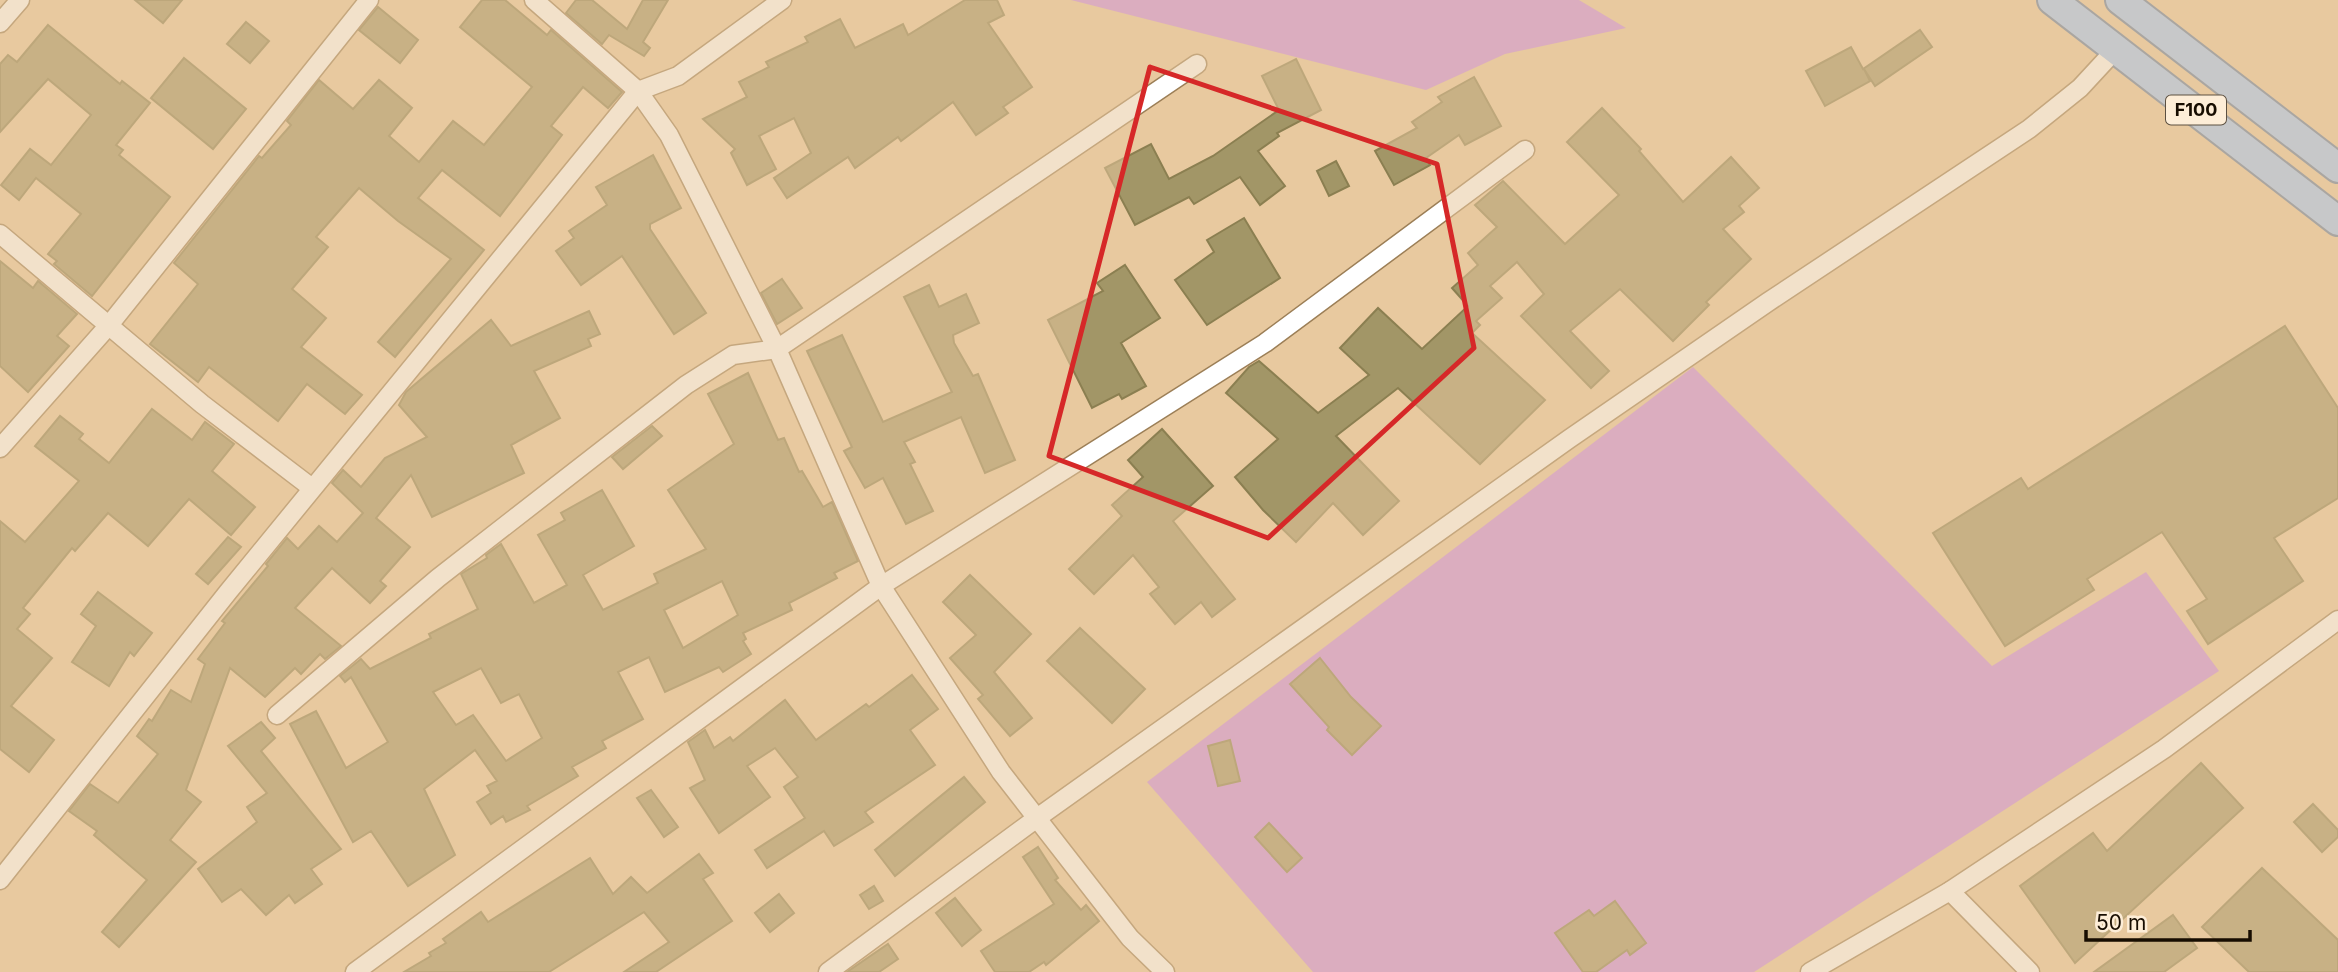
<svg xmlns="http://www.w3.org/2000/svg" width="2338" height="972" font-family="Inter,sans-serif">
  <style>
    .green { fill: #cc8de6 }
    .building { fill: #a29667; stroke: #8b7f51; stroke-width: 2; fill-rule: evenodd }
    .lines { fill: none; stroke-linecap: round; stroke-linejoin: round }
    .minor-casing { stroke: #9c7f57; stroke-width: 21 }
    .trunk-casing { stroke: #617da4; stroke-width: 32 }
    .minor { stroke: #fff; stroke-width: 18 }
    .trunk { stroke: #a0c8fc; stroke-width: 28 }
    .marked { fill: none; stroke: #d62828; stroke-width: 5; stroke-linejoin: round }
    .labels { text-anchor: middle; stroke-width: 5; stroke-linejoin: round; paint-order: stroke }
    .shield { fill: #fdedd7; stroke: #5c5041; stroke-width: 2 }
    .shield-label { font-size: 18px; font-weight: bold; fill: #170d01 }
  </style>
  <rect width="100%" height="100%" fill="#e8c99f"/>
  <g class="green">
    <path d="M1071,0H1579L1626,28L1505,54L1426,90Z"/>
    <path d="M1693,367L1992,666L2146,572L2219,671L1754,972H1313L1147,782Z"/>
  </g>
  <g class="building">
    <path d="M135,0H182L163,23Z"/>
    <path d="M482,0H505L547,35L551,30L622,92L608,108L583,87L551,126L562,135L500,216L442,170L418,198L484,250L395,357L378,342L451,259L398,221L359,188L316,237L328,247L292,289L326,318L301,347L362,395L345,414L307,384L278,421L209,367L198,382L150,344L198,284L174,263L259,156L262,158L291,125L287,121L319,80L353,109L379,80L412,108L389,136L419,162L453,121L484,145L532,87L460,27Z"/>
    <path d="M576,0H592L627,29L643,0H668L643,42L650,48L644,56L609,35L602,44L566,13Z"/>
    <path d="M965,0H997L1004,15L988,23L1032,87L1003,107L1008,113L976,135L953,102L901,141L898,137L855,168L848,157L787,198L774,178L811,153L794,118L759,136L776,169L747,185L731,153L735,149L703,119L747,97L739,82L769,67L766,62L808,42L805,37L840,19L855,48L903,24L908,35Z"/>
    <path d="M378,7L418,40L400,63L359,30Z"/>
    <path d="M246,22L269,41L250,63L227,44Z"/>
    <path d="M48,25L120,84L122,81L150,103L116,145L123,150L119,155L170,197L92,296L54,264L57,261L48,254L81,214L36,178L19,200L1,185L30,149L51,165L91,115L48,79L0,132V64L8,55L17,62Z"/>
    <path d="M1920,30L1932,47L1875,86L1864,69L1870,81L1825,106L1806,71L1851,47L1863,69Z"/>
    <path d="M184,58L246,109L213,149L151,98Z"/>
    <path d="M1296,59L1321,110L1277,133L1279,136L1258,151L1285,186L1260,205L1240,177L1194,204L1189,197L1135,225L1105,168L1151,144L1169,179L1213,156L1279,110L1262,76Z"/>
    <path d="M1474,77L1501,126L1465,145L1459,135L1426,158L1430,165L1394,185L1375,151L1417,128L1412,122L1442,102L1438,97Z"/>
    <path d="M1602,108L1641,149L1639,151L1683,202L1731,157L1759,188L1739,206L1744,212L1723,229L1751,259L1706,302L1709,305L1673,341L1620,289L1570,331L1609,371L1591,388L1521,316L1544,294L1517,262L1490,286L1502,298L1476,321L1480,325L1472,333L1545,400L1480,464L1398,388L1336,436L1399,501L1363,535L1333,503L1296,542L1263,510L1235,477L1278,439L1226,393L1249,367L1259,361L1318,413L1369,375L1340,348L1378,308L1422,349L1468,306L1452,288L1478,265L1468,253L1497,227L1475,205L1503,181L1565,244L1619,195L1567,142Z"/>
    <path d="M653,155L681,208L650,224V229L706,313L674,334L622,256L581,285L556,251L574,238L569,231L607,205L596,187Z"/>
    <path d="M1336,161L1349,186L1329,196L1317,171Z"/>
    <path d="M1244,218L1280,278L1207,325L1175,280L1214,252L1207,240Z"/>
    <path d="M0,261L33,288L38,281L77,314L57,336L69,346L28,392L0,366Z"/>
    <path d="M1125,265L1160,318L1121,343L1146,386L1122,399L1119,394L1092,408L1048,320L1103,291L1097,283Z"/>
    <path d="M782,279L802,308L777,324L761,293Z"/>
    <path d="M929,285L939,307L966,294L979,323L953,335L954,343L973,376L978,374L1015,460L985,473L961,417L904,442L915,462L910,464L933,511L906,524L883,478L865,488L844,451L852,447L807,351L842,335L883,422L952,392L904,297Z"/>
    <path d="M589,311L600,334L588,339L591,346L534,371L560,418L511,445L524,473L432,517L411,475L376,518L410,547L380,581L386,586L370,603L332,568L295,608L341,646L325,659L320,654L301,674L295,668L265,697L230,668L186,790L201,802L170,840L196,862L119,947L102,932L147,880L94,835L97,831L69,811L90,784L118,803L158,754L137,736L149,719L152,721L171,690L191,702L205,664L198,659L225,623L222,621L268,566L266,564L287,538L298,549L319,526L337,542L363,513L332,483L343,470L361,487L385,458L427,437L399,405L406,392L491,320L511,346Z"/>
    <path d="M2285,326L2338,408V498L2274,538L2303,581L2208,644L2187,611L2207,599L2162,532L2087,579L2094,590L2005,646L1933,533L2021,478L2028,489Z"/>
    <path d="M748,373L778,440L784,438L799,472L802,471L823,507L832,502L858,561L834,573L837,578L789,603L792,610L743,633L746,639L743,641L751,654L723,672L719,667L665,692L649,657L618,672L643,719L602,741L606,748L572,767L578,776L527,806L530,810L506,822L503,816L491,824L477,802L491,793L487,786L497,781L475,750L424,789L455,855L408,886L371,831L353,842L290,724L316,711L346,768L388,742L351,677L345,682L340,676L361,659L370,669L431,638L429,634L478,609L461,574L487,558L486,555L501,544L534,603L567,585L538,535L565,520L561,513L602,490L634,546L583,575L603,610L658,583L654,574L706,549L668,490L734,444L708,394ZM722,581L738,615L683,648L664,610ZM481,668L501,703L519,694L542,738L506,761L473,715L456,725L433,692Z"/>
    <path d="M152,409L192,440L205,422L234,444L212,471L255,507L231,535L189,499L148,546L108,513L75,551L72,548L23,608L30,614L17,629L52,658L11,706L54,740L29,772L0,749V521L25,542L79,481L35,446L60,416L83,434L79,439L109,463Z"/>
    <path d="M652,426L662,436L623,469L612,457Z"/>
    <path d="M1162,429L1213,486L1173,521L1235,599L1212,617L1201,602L1175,624L1150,594L1159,587L1133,555L1094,594L1069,569L1122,516L1112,505L1143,477L1128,460Z"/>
    <path d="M228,537L241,547L208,584L196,574Z"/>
    <path d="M970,575L1031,634L994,672L1032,718L1010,736L978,699L983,695L950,658L976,635L943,602Z"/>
    <path d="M98,592L152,633L134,656L130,652L109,686L72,662L96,626L81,614Z"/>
    <path d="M1080,628L1145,689L1112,723L1047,661Z"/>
    <path d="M1320,658L1351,697L1381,726L1352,755L1327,730L1329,727L1290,684Z"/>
    <path d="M912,675L938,709L910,730L935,765L865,812L873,822L834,846L824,831L767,868L755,850L805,818L784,787L798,777L775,748L747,766L770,797L719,833L690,788L705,780L688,742L705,730L714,748L730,737L733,741L785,700L816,740L866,704L869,707Z"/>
    <path d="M261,722L275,738L261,751L341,849L311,869L322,884L295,903L289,895L266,915L241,889L222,902L198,869L257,822L247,807L267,793L228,746Z"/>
    <path d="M1230,740L1240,781L1218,786L1208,746Z"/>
    <path d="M2201,763L2243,808L2075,963L2020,886L2093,833L2107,851Z"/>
    <path d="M964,777L985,802L895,876L875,850Z"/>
    <path d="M651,790L678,827L664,837L637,798Z"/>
    <path d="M2313,804L2338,830V837L2322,852L2294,822Z"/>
    <path d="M1269,823L1302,858L1287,872L1255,837Z"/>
    <path d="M1038,847L1058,878L1055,880L1081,910L1086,905L1099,921L1046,965L1044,962L1029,972H995L981,951L1054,904L1023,857Z"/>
    <path d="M699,854L713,873L703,879L732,921L656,972H624L669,942L644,912L549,972H404L431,956L429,953L446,943L443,939L481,912L488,922L590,858L613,894L631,877L647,893Z"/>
    <path d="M2262,868L2338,940V972H2249L2202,927Z"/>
    <path d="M874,886L883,901L869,909L860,895Z"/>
    <path d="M779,894L794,913L770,932L755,913Z"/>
    <path d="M955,898L981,930L962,946L936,913Z"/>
    <path d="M1615,901L1646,943L1630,955L1627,950L1596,972H1583L1555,933L1589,910L1594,916Z"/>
    <path d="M2173,915L2197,948L2164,972H2094Z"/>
    <path d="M888,944L898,959L879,972H847Z"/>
  </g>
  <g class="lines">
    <defs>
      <g id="minor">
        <path d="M534,0L638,91L669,135L777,349L881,586L1001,772L1130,938L1165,972"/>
        <path d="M0,23L20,0"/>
        <path d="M0,234L202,404L312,488"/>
        <path d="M0,448L110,324L369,0"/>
        <path d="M277,715L438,578L686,385L733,355L777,349L1197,64"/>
        <path d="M0,880L228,592L638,91L678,76L782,0"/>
        <path d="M1950,891L2030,972"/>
        <path d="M355,972L881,586L1265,343L1525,150"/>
        <path d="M828,972L1037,818L1569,439L1768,302L2029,129L2080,88L2117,48"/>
        <path d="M1810,972L1950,891L2164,749L2338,620"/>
      </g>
      <g id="trunk">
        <path d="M2052,0L2338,221"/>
        <path d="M2120,0L2338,168"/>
      </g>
    </defs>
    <use href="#minor" class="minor-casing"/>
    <use href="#trunk" class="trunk-casing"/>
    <use href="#minor" class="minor"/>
    <use href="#trunk" class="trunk"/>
  </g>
  <path d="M0 0H2338V972H0ZM1150,67L1437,164L1474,348L1268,538L1049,456Z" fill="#e8c99f" fill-opacity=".55" fill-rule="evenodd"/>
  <path class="marked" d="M1150,67L1437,164L1474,348L1268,538L1049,456Z"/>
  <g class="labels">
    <rect class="shield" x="2166" y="95.5" width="60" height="29" rx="5"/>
    <g class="shield-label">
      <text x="2196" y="116">F100</text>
    </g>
  </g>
  <path d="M2086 930v10h164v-10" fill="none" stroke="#170d01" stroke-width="3.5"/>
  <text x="2096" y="930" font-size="21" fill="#170d01" stroke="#fdedd7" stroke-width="5" paint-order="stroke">50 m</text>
</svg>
